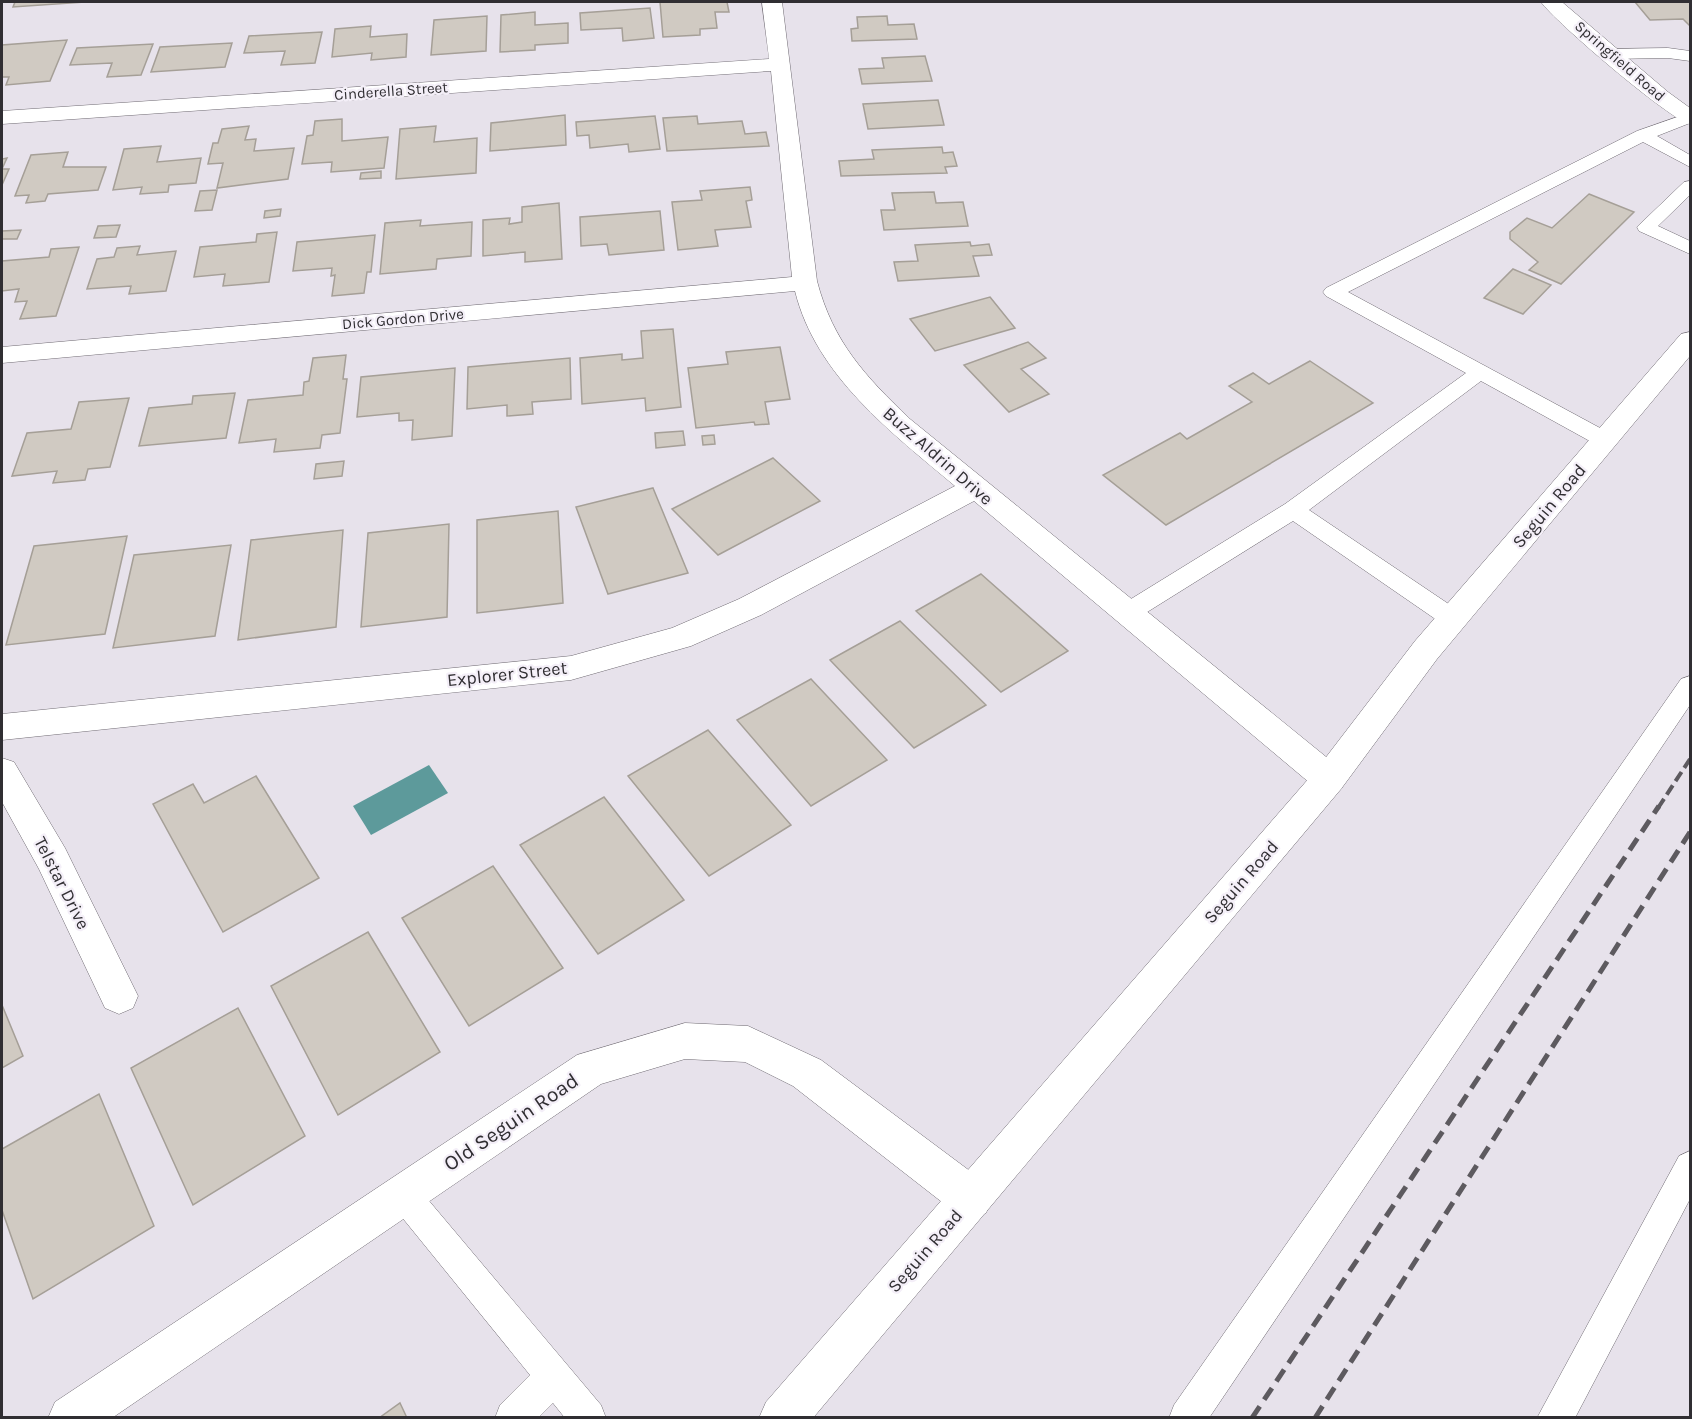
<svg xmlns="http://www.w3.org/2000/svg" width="1692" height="1419" font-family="Karla,sans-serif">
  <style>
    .water { fill: #5d9a9b }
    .building { fill: #d0cac2; stroke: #a59f97; stroke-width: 1.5 }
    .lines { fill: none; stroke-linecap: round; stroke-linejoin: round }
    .service-casing { stroke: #706b73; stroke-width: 1 }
    .minor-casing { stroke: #706b73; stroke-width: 1 }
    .tertiary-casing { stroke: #706b73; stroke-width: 1 }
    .primary-casing { stroke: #706b73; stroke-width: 1 }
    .service { fill: #fff; fill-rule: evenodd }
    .minor { fill: #fff; fill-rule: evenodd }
    .tertiary { fill: #fff; fill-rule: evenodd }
    .primary { fill: #fff; fill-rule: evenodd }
    .rail-far1 { stroke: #5d5a5f; stroke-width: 4; stroke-dasharray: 11 5; stroke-linecap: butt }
    .rail { stroke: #5d5a5f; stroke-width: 5; stroke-dasharray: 14 8; stroke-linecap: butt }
    .labels { text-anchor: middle; stroke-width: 4.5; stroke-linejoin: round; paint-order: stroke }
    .far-street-label { font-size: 15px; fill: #302e32; stroke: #f4eff8 }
    .street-label { font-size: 18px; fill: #302e32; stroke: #f4eff8 }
    .near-street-label { font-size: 21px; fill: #302e32; stroke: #f4eff8 }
  </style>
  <rect width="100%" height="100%" fill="#e7e2eb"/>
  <path class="water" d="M429,765L448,793L371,835L353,806Z"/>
  <g class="building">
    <path d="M15,2H85L13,7Z"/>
    <path d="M660,2H727L729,12H715L717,28L700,29V35L663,37Z"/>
    <path d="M1635,2H1690V26L1683,19L1650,20Z"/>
    <path d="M650,8L654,38L623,41L622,28L581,30L580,13Z"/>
    <path d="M535,12V25L568,23V43L535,45V50L500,52L501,15Z"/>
    <path d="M487,16L486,51L431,55L434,20Z"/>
    <path d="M887,16L888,25L914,24L917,39L852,41L851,29L858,28L857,17Z"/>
    <path d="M371,26L370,37L407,34L406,57L371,60L372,53L332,57L335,29Z"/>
    <path d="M322,32L315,63L281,65L285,51L244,53L249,36Z"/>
    <path d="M67,40L50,81L6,85L9,77H2V45Z"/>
    <path d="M232,43L225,67L151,72L160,47Z"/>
    <path d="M153,44L141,75L107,77L112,63L70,65L77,48Z"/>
    <path d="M925,56L932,81L862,84L859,69L884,68L882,58Z"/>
    <path d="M938,100L944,125L868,129L863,104Z"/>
    <path d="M565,115L566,145L490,151L491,123Z"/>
    <path d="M655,116L660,149L629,152L628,144L590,148L589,135L577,136L576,122Z"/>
    <path d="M697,116L698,124L742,121L745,134L766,132L769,146L667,151L663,118Z"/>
    <path d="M342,119V141L388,137L384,168L331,172L332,162L302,164L307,136L313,135L315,121Z"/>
    <path d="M249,126L245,140L256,139L254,151L294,148L288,179L217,188L223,163L208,164L213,143H218L222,129Z"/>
    <path d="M436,126L434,142L477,138L476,173L396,179L400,129Z"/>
    <path d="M161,146L157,162L201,158L196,183L169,185L168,192L140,194L142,187L113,190L124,149Z"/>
    <path d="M942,147L943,153L953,152L957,166L945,167L947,173L841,176L839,161L874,159L872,150Z"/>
    <path d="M68,152L63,167H106L98,190L48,194L45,201L26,203L29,195L15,196L31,155Z"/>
    <path d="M7,158L2,169H9L2,185V159Z"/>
    <path d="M381,171V178L360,179L361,173Z"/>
    <path d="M750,187L752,200L746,201L751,227L715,230L718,246L678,250L672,202L702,200L700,191Z"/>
    <path d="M217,190L212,210L195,211L200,191Z"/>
    <path d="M934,192L936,203L963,202L968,226L884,230L881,210H895L892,193Z"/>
    <path d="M1589,194L1634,212L1561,284L1529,270L1538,262L1510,239V232L1527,218L1552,228Z"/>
    <path d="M559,203L562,259L525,262V252L483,256V220L510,218L509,224L522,222V207Z"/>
    <path d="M281,209L280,216L264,218L265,211Z"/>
    <path d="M660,211L664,250L609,255L607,244L581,246L580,217Z"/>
    <path d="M421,220L420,226L472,222L471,256L437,259L436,269L380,274L385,223Z"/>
    <path d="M120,225L116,237L94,238L98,226Z"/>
    <path d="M21,230L17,239H2V231Z"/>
    <path d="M277,232L269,282L223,286L225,274L194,277L200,247L256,242L257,234Z"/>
    <path d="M375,235L371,272H367L364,293L332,296L335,275L331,276L332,268L293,271L297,242Z"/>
    <path d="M970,242L971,246L989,244L992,255L973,256L979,276L898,281L894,262L918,261L915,245Z"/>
    <path d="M140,246L137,255L176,251L166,291L129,294L131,286L87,289L97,259L114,257L117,248Z"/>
    <path d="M79,247L56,316L20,319L27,301L15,302L19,289L2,291V261L49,257L51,249Z"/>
    <path d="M1513,269L1551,285L1523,314L1484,298Z"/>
    <path d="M990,297L1015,328L935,351L910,319Z"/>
    <path d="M673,329L681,407L646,411L645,398L582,404L580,358L622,354V360L643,358L641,331Z"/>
    <path d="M1028,342L1046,358L1021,369L1049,394L1009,412L964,365Z"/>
    <path d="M780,347L790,399L765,402L769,424L755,425L754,422L696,428L688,368L728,364L726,352Z"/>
    <path d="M346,355L343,379H347L340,433L322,435L320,448L274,452L276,439L239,443L248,400L303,395L304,382L309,381L313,358Z"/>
    <path d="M570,358L571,399L532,402L533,414L507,416V405L467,409L468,367Z"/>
    <path d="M1310,361L1373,403L1166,525L1103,475L1180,433L1187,439L1252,402L1229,386L1253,373L1269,384Z"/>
    <path d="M455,368L452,436L412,440L413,420L399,421V413L357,417L361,377Z"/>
    <path d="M235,393L226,438L139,446L149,408L192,404L193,396Z"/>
    <path d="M129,398L110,467L88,469L85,480L53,483L57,471L12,476L27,433L71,429L79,402Z"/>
    <path d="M683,431L685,445L656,448L655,433Z"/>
    <path d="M714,435L715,444L703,445L702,436Z"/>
    <path d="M773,458L820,501L718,555L672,509Z"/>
    <path d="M344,461L342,476L314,479L316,464Z"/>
    <path d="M653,488L688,573L608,594L576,507Z"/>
    <path d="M558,511L563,603L477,613V520Z"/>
    <path d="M449,524L447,617L361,627L368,533Z"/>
    <path d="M343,530L336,627L238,640L251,540Z"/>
    <path d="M127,536L105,634L6,645L34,546Z"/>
    <path d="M231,545L215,636L113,648L134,555Z"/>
    <path d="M981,574L1068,651L1001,692L916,611Z"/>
    <path d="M900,621L986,705L914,748L830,660Z"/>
    <path d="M811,679L887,760L811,806L737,720Z"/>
    <path d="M708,730L791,825L709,876L628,776Z"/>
    <path d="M256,776L319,878L223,932L153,804L193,784L204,803Z"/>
    <path d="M604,797L684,900L598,954L520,845Z"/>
    <path d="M493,866L563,968L469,1026L402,918Z"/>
    <path d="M368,932L440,1052L338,1115L271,986Z"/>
    <path d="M2,1005L23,1056L2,1068Z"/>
    <path d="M238,1008L305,1136L193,1205L131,1068Z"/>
    <path d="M99,1094L154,1226L33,1299L2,1210V1149Z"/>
    <path d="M400,1403L407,1418H379Z"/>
  </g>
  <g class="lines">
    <defs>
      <g id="service">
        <path d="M1668,48L1690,51V61L1668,58L1608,59L1600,54L1608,49Z"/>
        <path d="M1689,113L1690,123L1657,136L1690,155V167L1643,142L1348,292L1613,435L1616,440L1613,445L1605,447L1597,445L1481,381L1309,510L1462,613L1465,619L1462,625L1453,628L1444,625L1293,521L1136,619L1127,622L1118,619L1115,613L1118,607L1285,504L1466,373L1326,296L1323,292L1326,288L1637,131Z"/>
        <path d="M1690,181V195L1658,226L1690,241V254L1639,231L1637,227L1684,182Z"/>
        <path d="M1690,676V705L1209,1418H1169L1174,1405L1681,679Z"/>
        <path d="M1690,1151V1199L1575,1418H1537L1679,1156Z"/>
        <path d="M403,1178L414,1183L601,1405L606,1418H565L553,1403L538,1418H495L500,1405L530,1375L392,1205L387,1194L392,1183Z"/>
      </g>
      <g id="minor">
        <path d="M762,2H782L817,281C833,342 865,376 910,419L1341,769L1346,779L1341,789L1329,793L1317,789L974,501L761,615L691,646L571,680L2,740V714L571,656L672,628L739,599L955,486C892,433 816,376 795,291L2,363V347L792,277L771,71L2,124V111L769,59Z"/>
        <path d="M1541,2H1562L1668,92L1690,108V124C1671,121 1554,21 1541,2Z"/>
        <path d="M2,758L14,762L65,848L138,996L133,1008L119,1014L105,1008L39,869L2,802Z"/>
      </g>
      <path id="tertiary" d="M685,1023L748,1026L821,1060L986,1183L992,1198L986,1213L971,1219L956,1213L793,1086L745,1062L685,1059L601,1084L112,1418H48L55,1402L577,1055Z"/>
      <path id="primary" d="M1690,332V356L1437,659L1341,789L813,1418H759L766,1402L1317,769L1415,641L1681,334Z"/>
    </defs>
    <use href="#service" class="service-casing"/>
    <use href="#minor" class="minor-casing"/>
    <use href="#tertiary" class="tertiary-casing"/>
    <use href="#primary" class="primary-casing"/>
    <use href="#service" class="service"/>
    <use href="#minor" class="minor"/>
    <use href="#tertiary" class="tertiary"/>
    <use href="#primary" class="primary"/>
    <path class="rail-far1" d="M1658,808L1690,759"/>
    <g class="rail">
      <path d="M1252,1418L1659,806"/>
      <path d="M1315,1418L1690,832"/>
    </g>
  </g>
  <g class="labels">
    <g class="far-street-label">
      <text transform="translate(1620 61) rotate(41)" y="5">Springfield Road</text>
      <text transform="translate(391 91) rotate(-4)" y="5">Cinderella Street</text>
      <text transform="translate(403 319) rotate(-5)" y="5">Dick Gordon Drive</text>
    </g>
    <g class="street-label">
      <text transform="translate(938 456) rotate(41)" y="6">Buzz Aldrin Drive</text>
      <text transform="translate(1549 506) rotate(-50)" y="6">Seguin Road</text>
      <text transform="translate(507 674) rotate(-6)" y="6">Explorer Street</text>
      <text transform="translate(1241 882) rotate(-49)" y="6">Seguin Road</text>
      <text transform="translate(62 883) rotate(63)" y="6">Telstar Drive</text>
      <text transform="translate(925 1251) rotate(-49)" y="6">Seguin Road</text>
    </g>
    <g class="near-street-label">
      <text transform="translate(511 1122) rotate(-34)" y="7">Old Seguin Road</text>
    </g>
  </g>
  <rect width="1692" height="1419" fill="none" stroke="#302e32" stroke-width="6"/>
</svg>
